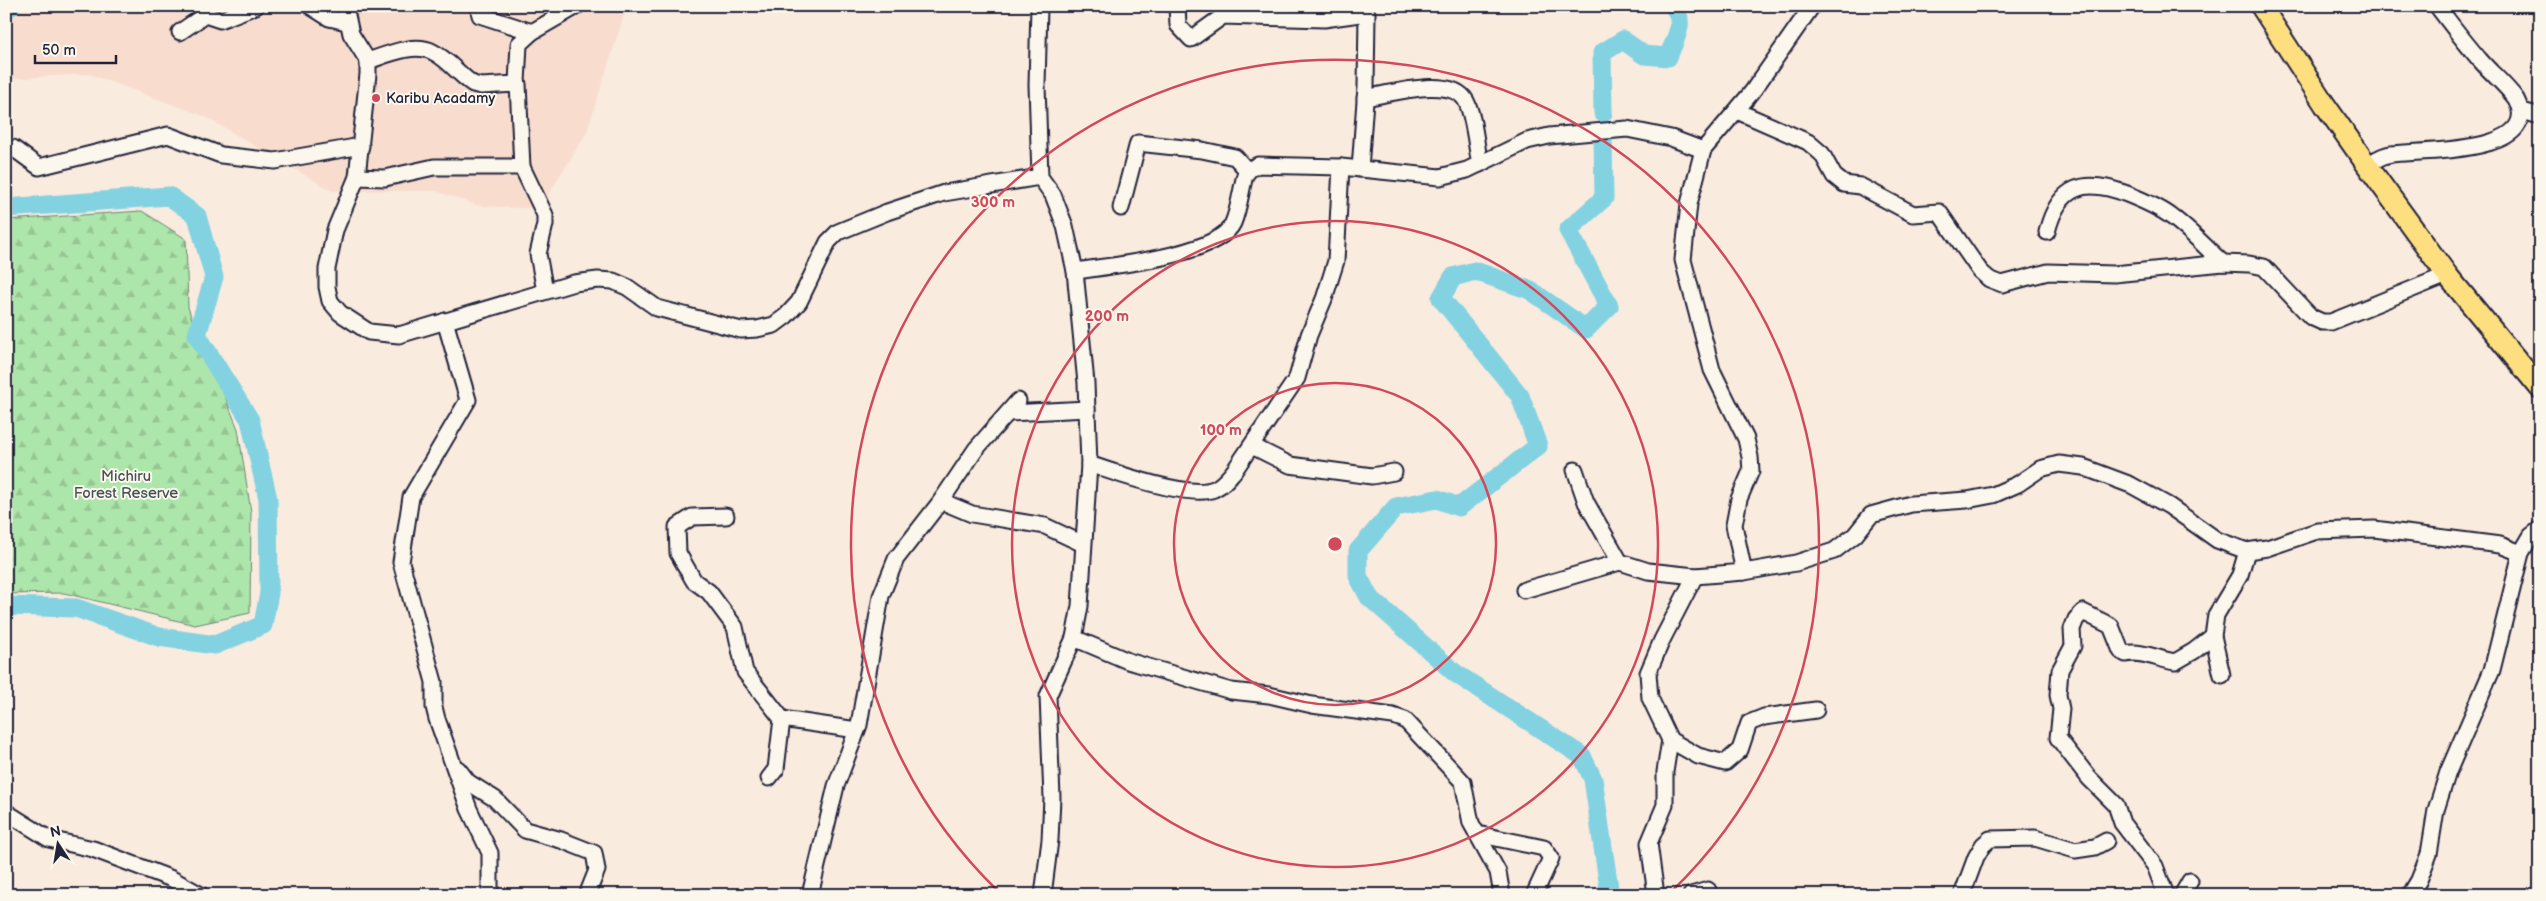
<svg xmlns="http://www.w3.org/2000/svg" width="2546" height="901" font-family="'Balsamiq Sans',sans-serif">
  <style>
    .built { fill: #f8ddcf }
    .forest { fill: url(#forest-firs); stroke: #688472 }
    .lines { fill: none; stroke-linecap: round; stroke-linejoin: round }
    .river { stroke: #83d2e1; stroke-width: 19 }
    .minor-casing { stroke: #22223b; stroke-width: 19 }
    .major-casing { stroke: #22223b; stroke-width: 24 }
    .minor { stroke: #fbf7ec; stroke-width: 15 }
    .major { stroke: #fedf80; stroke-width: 20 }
    .ring { fill: none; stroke: #d1495b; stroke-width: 2.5 }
    .poi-dot { fill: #d1495b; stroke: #fbf7ec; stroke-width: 2 }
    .labels { text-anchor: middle; stroke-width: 4; stroke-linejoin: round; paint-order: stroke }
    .poi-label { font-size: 15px; fill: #22223b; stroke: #fbf7ec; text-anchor: start }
    .park-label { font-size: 15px; fill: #455357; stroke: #fbf7ec }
    .centre { fill: #d1495b; stroke: #fbf7ec; stroke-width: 2.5 }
    .ring-label { font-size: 15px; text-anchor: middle; font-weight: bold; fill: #d1495b; stroke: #fbf7ec; stroke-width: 4; stroke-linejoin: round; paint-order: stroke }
  </style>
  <defs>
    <pattern id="forest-firs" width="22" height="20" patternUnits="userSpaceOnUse" patternTransform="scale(1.25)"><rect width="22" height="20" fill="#ade6aa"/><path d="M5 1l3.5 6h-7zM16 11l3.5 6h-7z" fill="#95c593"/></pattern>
  </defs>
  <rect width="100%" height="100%" fill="#faebdf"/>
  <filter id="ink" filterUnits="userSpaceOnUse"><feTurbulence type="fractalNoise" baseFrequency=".02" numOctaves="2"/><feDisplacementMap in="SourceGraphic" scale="10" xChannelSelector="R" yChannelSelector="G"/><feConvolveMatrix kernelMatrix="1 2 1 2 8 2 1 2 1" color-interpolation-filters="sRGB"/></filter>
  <g filter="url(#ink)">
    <path class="built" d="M6,6H627L586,134L539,209L479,206L435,191H332L204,116L89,74L6,79Z"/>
    <path class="forest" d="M142,211L186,239L188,307L197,335L218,379L238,429L251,512L250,613L195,625L64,593L6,594V220Z"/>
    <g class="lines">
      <g class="river">
        <path d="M6,10L11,6"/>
        <path d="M1603,113L1602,53L1623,40L1644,55L1668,57C1674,41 1687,22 1673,6"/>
        <path d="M1603,139L1604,198L1568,230L1609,306L1586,329L1530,290L1475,271L1453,277L1441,298L1520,396L1538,446L1459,507L1437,499L1396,507L1358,551V576L1369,597L1455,673L1582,756L1593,779L1610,895"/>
        <path d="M6,208L169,196L197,216L214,277L197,335L250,420L268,499L269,593L263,625L215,645L159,637L76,608L6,606"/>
      </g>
      <defs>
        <g id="minor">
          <path d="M310,6L329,18L347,22"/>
          <path d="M345,6L351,34L368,61V74L357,177L335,230L327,269V287L330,301L340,313L369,332L399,335L574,283L598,280L613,281L627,287L657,308L741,330L757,329L774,325L786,316L799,302L828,242L838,232L887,212L944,193L1040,177"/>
          <path d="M478,6L480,15L532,32L577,6"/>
          <path d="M1039,6L1037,85L1040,177L1053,195L1065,226L1075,271L1086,383L1089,464L1080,606L1074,638L1048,696L1052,798L1050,840L1043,895"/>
          <path d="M1177,6L1178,25L1191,39L1223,16L1324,19L1367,13L1366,87L1360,169"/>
          <path d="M180,32L205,15L220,20L256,6"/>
          <path d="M368,61C386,55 415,42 433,52C448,59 459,75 473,84L481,86L518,84L522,167"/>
          <path d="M517,83L519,44L532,32"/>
          <path d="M1365,98C1390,94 1452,75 1466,101C1474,116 1476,146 1480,164"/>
          <path d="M1737,111L1808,142L1822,154L1834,176L1844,184L1860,186L1913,214L1939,212L1980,271L1989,279L2002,284L2048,272L2114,274L2223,263L2249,264L2264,267L2311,317L2322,322H2331L2447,275"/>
          <path d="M2522,111L2540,116"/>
          <path d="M13,148L39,167L168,135L221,155L275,161L361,146"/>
          <path d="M2367,165C2374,161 2382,155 2391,154C2415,150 2546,156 2516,99C2506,85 2491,73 2480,60C2465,43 2451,24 2437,6"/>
          <path d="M357,177L385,178L434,167H522L545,215V224L538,254L545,291"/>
          <path d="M1121,208L1138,143L1202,150L1235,157L1248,171"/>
          <path d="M2047,232C2059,184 2085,178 2127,194C2142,200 2159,207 2172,217C2190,230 2206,248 2223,263"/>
          <path d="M1075,271C1109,266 1218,256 1233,223C1239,209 1241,190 1245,175L1250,169L1258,165L1341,167L1440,177L1467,170L1527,141L1549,136L1627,129L1671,138L1703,150"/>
          <path d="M445,321L468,400L411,497L401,562L434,682V707L437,719L469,809L490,853V895"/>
          <path d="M1008,413L1087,409"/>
          <path d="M1252,446L1290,465L1372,476L1394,472"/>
          <path d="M1089,464C1115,473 1190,499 1214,489C1223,485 1228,478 1234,471L1297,378L1309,335L1324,299L1336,261L1341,167"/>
          <path d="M1575,470L1586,502L1620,562L1648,571L1695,576L1744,572L1796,563L1834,551L1855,535L1871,515L1911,504L1967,500L1993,495L2018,484L2040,469L2059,464L2083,467L2131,485L2169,506L2217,540L2247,551L2267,548L2317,531L2374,529L2500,545L2521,553"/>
          <path d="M941,501L972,514L1045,526L1083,544"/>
          <path d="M726,516L692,517L677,527L678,553L694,581L709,592L735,627L745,672L782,719L857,730"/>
          <path d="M1744,572L1734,525L1739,499L1751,471L1750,457L1746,439L1712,370L1683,260L1689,204L1703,150L1752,92L1812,6"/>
          <path d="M1695,576L1662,640L1648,673L1650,698L1670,740L1698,756L1725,763L1740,750L1749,723L1764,717L1816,710"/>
          <path d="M1524,590L1620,562"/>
          <path d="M1074,638L1128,661L1231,691L1269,695L1312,705L1393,716L1405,720L1463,782L1471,823L1498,872L1502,895"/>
          <path d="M2222,675L2213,636L2216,615L2240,575L2247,551"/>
          <path d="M458,769L468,782L495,799L525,830L561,840L594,853L597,870L587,895"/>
          <path d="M769,778L776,769L782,719"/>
          <path d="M6,812L49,839L93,849L172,879L201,895"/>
          <path d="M1477,834L1544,848L1551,858L1534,895"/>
          <path d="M810,895L836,786L859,725L881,596L896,559L941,501L976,449L1018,401"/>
          <path d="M1656,895L1649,843L1665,805V772L1670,740"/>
          <path d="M1691,895L1708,890"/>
          <path d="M1962,895L1976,857L1983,845L1990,839L2035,838L2075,850L2095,847L2106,841"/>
          <path d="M2166,895L2155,866L2122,823L2116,805L2089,778L2058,738L2061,709L2058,695L2060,670L2073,646L2072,629L2076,619L2083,612L2111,626L2121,651L2126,654C2141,650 2160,660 2175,662L2194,651L2213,636"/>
          <path d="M2182,895L2190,881"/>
          <path d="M2410,895L2419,880L2429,854L2436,810L2448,772L2492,670L2521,553L2531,536L2540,529"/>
        </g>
        <path id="major" d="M2261,6L2325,105L2367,165L2447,275L2540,388"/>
      </defs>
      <use href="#minor" class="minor-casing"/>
      <use href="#major" class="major-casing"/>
      <use href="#minor" class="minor"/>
      <use href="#major" class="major"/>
    </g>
  </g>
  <g class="ring">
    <circle cx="1335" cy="544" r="161"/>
    <circle cx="1335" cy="544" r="323"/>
    <path d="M999 892A484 484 0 1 1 1671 892"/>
  </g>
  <circle class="poi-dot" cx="376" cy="98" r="5"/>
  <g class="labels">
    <g class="poi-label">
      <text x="386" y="103">Karibu Acadamy</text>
    </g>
    <g class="park-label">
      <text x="126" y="481">Michiru<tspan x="126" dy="17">Forest Reserve</tspan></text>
    </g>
  </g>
  <circle cx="1335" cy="544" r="8" class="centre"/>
  <g class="ring-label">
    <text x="993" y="207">300 m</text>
    <text x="1107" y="321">200 m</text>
    <text x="1221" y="435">100 m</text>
  </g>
  <rect width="2546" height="901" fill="none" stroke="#fbf7ec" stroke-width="25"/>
  <rect x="12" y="12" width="2521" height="876" fill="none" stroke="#22223b" stroke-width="2" filter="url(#ink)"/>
  <g transform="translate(58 844) rotate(348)" stroke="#fbf7ec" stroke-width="4" paint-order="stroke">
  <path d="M0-4L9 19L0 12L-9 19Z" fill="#22223b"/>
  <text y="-8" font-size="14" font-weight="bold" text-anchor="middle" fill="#22223b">N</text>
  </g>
  <path d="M35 55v8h81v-8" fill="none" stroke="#22223b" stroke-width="2.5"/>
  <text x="42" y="55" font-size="15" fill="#22223b" stroke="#fbf7ec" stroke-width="4" paint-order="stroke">50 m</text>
</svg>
